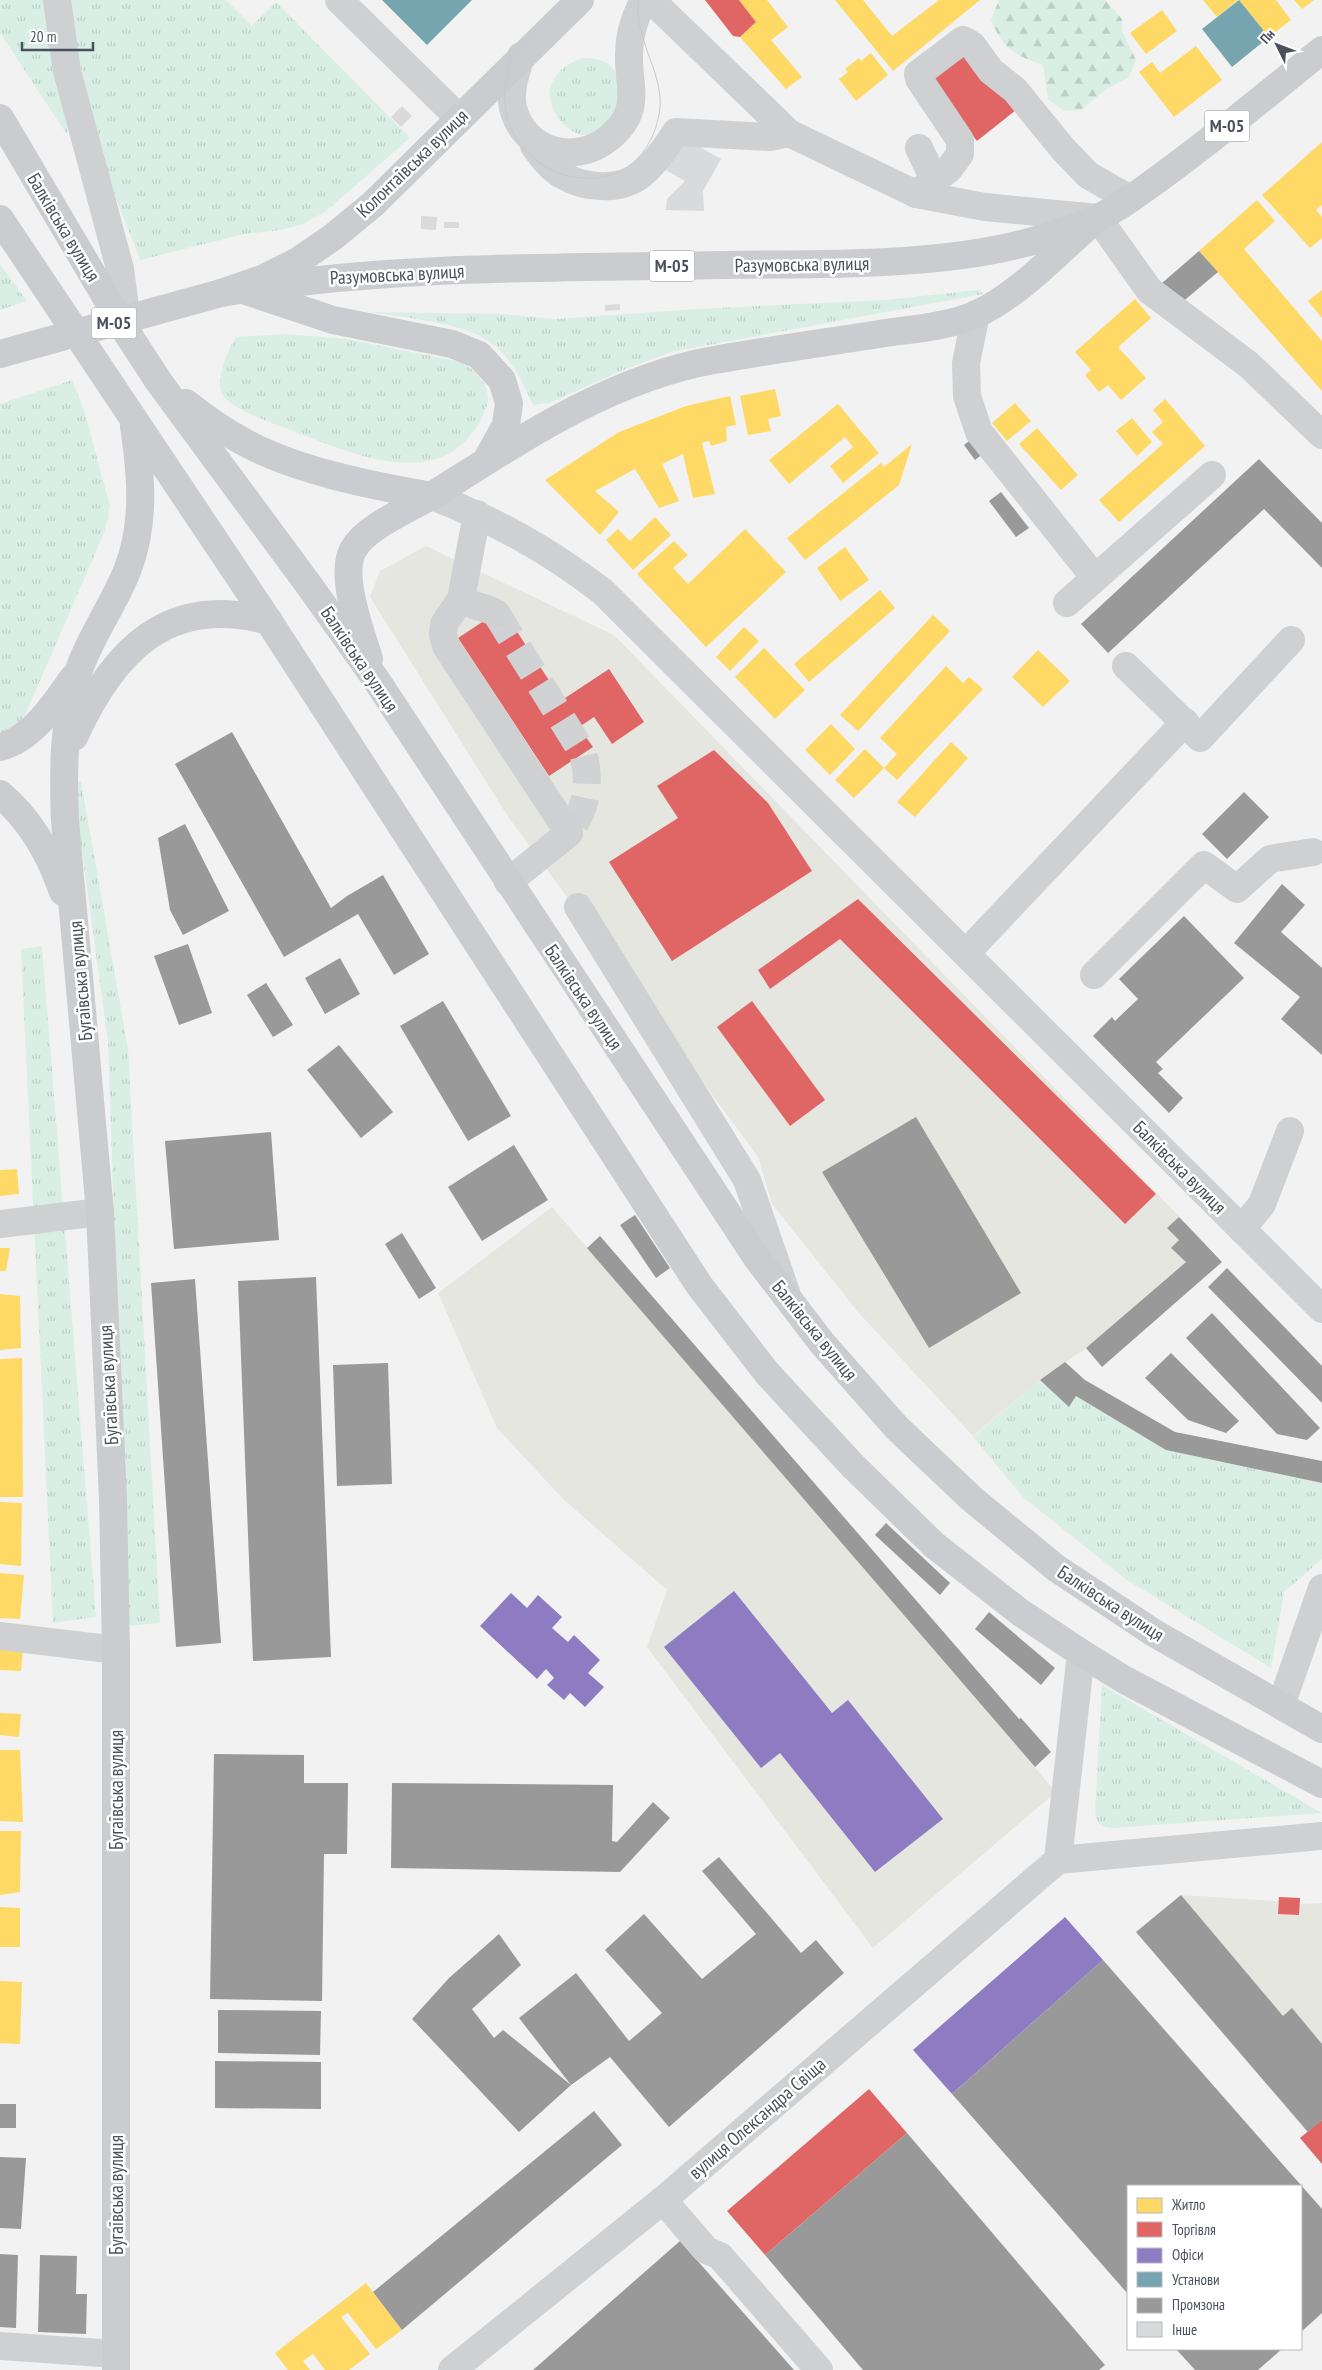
<svg xmlns="http://www.w3.org/2000/svg" width="1322" height="2370" font-family="'PT Sans Narrow',sans-serif">
  <style>
    .commercial { fill: #e6e6e0 }
    .grass { fill: url(#grass-tufts) }
    .forest { fill: url(#forest-firs) }
    .homes { fill: #ffd966 }
    .shops { fill: #e06666 }
    .offices { fill: #8e7cc3 }
    .public { fill: #76a5af }
    .industry { fill: #999 }
    .building { fill: #d9dadc }
    .lines { fill: none; stroke-linecap: round; stroke-linejoin: round }
    .minor-tunnel { stroke: #d0d2d4; stroke-width: 28; stroke-dasharray: 28 14; stroke-linecap: butt }
    .minor { stroke: #ced0d2; stroke-width: 28 }
    .major { stroke: #cacccf; stroke-width: 28 }
    .tram { stroke: #c8c9cb; stroke-width: 1 }
    .labels { text-anchor: middle; stroke-width: 5; stroke-linejoin: round; paint-order: stroke }
    .shield { fill: #fff; stroke: #80858e; stroke-width: 1 }
    .shield-label { font-size: 18px; font-weight: bold; fill: #4a515d }
    .street-label { font-size: 19px; fill: #4a515d; stroke: #fff }
  </style>
  <defs>
    <pattern id="grass-tufts" width="24" height="20" patternUnits="userSpaceOnUse" patternTransform="scale(1.25)"><rect width="24" height="20" fill="#d9efe5"/><path d="M3 7l-1-3M5 7V3M7 7l1-3M15 17l-1-3M17 17v-4M19 17l1-3" fill="none" stroke="#bccfc7"/></pattern>
    <pattern id="forest-firs" width="22" height="20" patternUnits="userSpaceOnUse" patternTransform="scale(1.25)"><rect width="22" height="20" fill="#d9efe5"/><path d="M5 1l3.5 6h-7zM16 11l3.5 6h-7z" fill="#bccfc7"/></pattern>
  </defs>
  <rect width="100%" height="100%" fill="#f2f2f2"/>
  <g class="commercial">
    <path d="M426,546L614,635L1206,1244L1086,1348L1040,1380L973,1436L858,1312L772,1204L758,1157L509,818L370,597L380,571Z"/>
    <path d="M552,1207L1056,1792L873,1948L647,1647L667,1590L563,1499L497,1428L438,1293Z"/>
    <path d="M1181,1895L1278,1901L1279,1897L1300,1898V1904L1322,1903V2164L1300,2138L1307,2132L1136,1932Z"/>
  </g>
  <g class="grass">
    <path d="M0,0H43L56,75L68,131L66,133L0,33Z"/>
    <path d="M68,0H226L252,26L276,2L410,138L325,212L303,224L281,230L244,234L140,260L105,170L90,115Z"/>
    <path d="M582,58C619,58 617,75 625,105C618,113 611,124 602,131C571,154 514,83 582,58Z"/>
    <path d="M0,264L27,301L0,310Z"/>
    <path d="M978,290L983,294L671,352L628,368L549,403L533,405C523,383 509,353 487,340C460,322 400,317 368,312L501,314L556,319L695,309L885,300Z"/>
    <path d="M286,334L346,339L462,362C477,371 494,389 486,408C450,500 353,454 288,429C272,423 230,409 222,394C215,382 228,346 237,337Z"/>
    <path d="M72,380L84,410L110,506L105,531L26,713L20,722L0,733V404Z"/>
    <path d="M81,781L128,1049L160,1623L128,1626L108,1042L73,785Z"/>
    <path d="M42,946L96,1617L53,1623L21,949Z"/>
    <path d="M1040,1380L1069,1406L1076,1396L1166,1450L1322,1483V1559L1284,1592L1271,1668L1127,1580L1024,1498L973,1437Z"/>
    <path d="M1102,1685L1322,1813L1114,1828C1102,1828 1097,1825 1095,1813Z"/>
  </g>
  <path class="forest" d="M999,0H1105L1122,19V31L1136,60L1129,77L1105,90L1081,110L1064,111L1048,99L1043,65C1013,54 1005,51 991,20Z"/>
  <g class="homes">
    <path d="M739,0H767L788,27L771,40L802,77L786,89L740,37L756,22Z"/>
    <path d="M835,0H863L892,36L939,0H980L893,71Z"/>
    <path d="M1203,0H1238L1217,17Z"/>
    <path d="M1239,0H1276L1291,20L1269,37Z"/>
    <path d="M1294,0H1314L1302,9Z"/>
    <path d="M1162,10L1177,31L1146,54L1130,33Z"/>
    <path d="M1196,46L1222,80L1174,117L1139,72L1152,62L1160,73Z"/>
    <path d="M871,53L888,75L856,101L839,79L848,72L845,69L859,58L861,61Z"/>
    <path d="M1322,142V205L1316,210L1322,217V238L1310,248L1262,195Z"/>
    <path d="M1257,200L1275,221L1244,249L1322,341V391L1199,251Z"/>
    <path d="M1322,290V318L1308,301Z"/>
    <path d="M1135,299L1151,318L1118,347L1146,378L1121,400L1108,385L1099,392L1085,375L1091,370L1075,352Z"/>
    <path d="M775,389L781,416L768,419L771,431L748,435L740,396Z"/>
    <path d="M730,396L736,425L726,427L727,441L711,446L709,441L702,443L715,494L693,498L683,454L662,464L679,501L659,508L635,469L595,491L619,512L600,535L545,480L619,432L686,406Z"/>
    <path d="M1165,399L1205,446L1119,522L1099,500L1163,444L1152,432L1163,422L1153,410Z"/>
    <path d="M1015,403L1031,421L1007,441L992,423Z"/>
    <path d="M838,404L879,453L843,483L830,466L853,447L845,437L789,484L769,460Z"/>
    <path d="M1132,418L1152,442L1137,456L1116,431Z"/>
    <path d="M1037,428L1078,475L1061,490L1019,444Z"/>
    <path d="M912,444L899,485L805,560L787,538L881,463L884,467Z"/>
    <path d="M655,517L671,535L633,570L606,540L618,529L630,541Z"/>
    <path d="M745,529L786,572L706,647L637,574L674,541L688,555L673,568L688,584Z"/>
    <path d="M845,547L869,580L840,601L817,568Z"/>
    <path d="M880,590L895,608L809,682L794,664Z"/>
    <path d="M933,615L950,631L858,731L840,715Z"/>
    <path d="M744,627L759,641L730,671L716,657Z"/>
    <path d="M764,648L805,690L775,719L735,677Z"/>
    <path d="M1038,650L1070,681L1043,707L1012,677Z"/>
    <path d="M946,666L963,683L969,677L983,689L897,780L884,768L897,754L880,738Z"/>
    <path d="M831,724L855,749L830,775L805,750Z"/>
    <path d="M951,742L968,758L915,817L897,802Z"/>
    <path d="M865,749L884,768L854,798L835,780Z"/>
    <path d="M17,1169L19,1194L0,1196V1170Z"/>
    <path d="M0,1248H10L6,1271H0Z"/>
    <path d="M0,1294L20,1296L21,1348L0,1350Z"/>
    <path d="M22,1358L23,1497H0V1359Z"/>
    <path d="M0,1502L22,1503L21,1566L0,1564Z"/>
    <path d="M0,1573L24,1575L20,1619L0,1618Z"/>
    <path d="M0,1644L23,1648L21,1671L0,1670Z"/>
    <path d="M0,1713L21,1714L19,1737L0,1735Z"/>
    <path d="M0,1750H20L23,1822L0,1821Z"/>
    <path d="M0,1831H21L20,1892L0,1895Z"/>
    <path d="M0,1907L20,1908V1947H0Z"/>
    <path d="M0,1981L22,1982L20,2044L0,2043Z"/>
    <path d="M366,2283L402,2330L376,2349L348,2313L341,2317L370,2354L349,2370H325L313,2354L303,2361L310,2370H288L275,2353Z"/>
  </g>
  <g class="shops">
    <path d="M705,0H739L756,22L740,37L733,36Z"/>
    <path d="M966,46L1016,110L977,141L927,77Z"/>
    <path d="M502,609L562,700L609,669L644,722L612,744L594,717L579,727L593,747L549,776L458,638Z"/>
    <path d="M714,750L768,803L812,871L672,961L609,862L678,818L657,786Z"/>
    <path d="M858,899L1156,1194L1125,1224L840,939L770,989L758,970Z"/>
    <path d="M752,1001L825,1100L790,1126L717,1027Z"/>
    <path d="M1279,1897L1300,1898L1299,1915L1278,1914Z"/>
    <path d="M869,2089L907,2133L765,2255L727,2211Z"/>
    <path d="M1322,2120V2164L1300,2138Z"/>
  </g>
  <g class="offices">
    <path d="M734,1591L832,1713L848,1700L943,1819L875,1872L780,1753L761,1768L664,1647Z"/>
    <path d="M511,1593L527,1608L538,1595L562,1617L552,1628L568,1642L574,1635L600,1660L588,1673L604,1687L585,1707L570,1693L564,1700L547,1685L554,1678L546,1669L537,1679L480,1626Z"/>
    <path d="M1065,1917L1103,1960L952,2094L913,2050Z"/>
  </g>
  <g class="public">
    <path d="M382,0H472L427,45Z"/>
    <path d="M1239,0L1269,37L1232,67L1202,29Z"/>
  </g>
  <g class="industry">
    <path d="M1199,251L1218,272L1180,304L1162,283Z"/>
    <path d="M973,438L984,453L975,460L964,445Z"/>
    <path d="M1259,459L1322,523V568L1264,509L1108,653L1081,624Z"/>
    <path d="M1001,492L1029,528L1016,537L989,501Z"/>
    <path d="M232,732L331,908L347,896L383,875L429,954L394,975L358,914L284,957L175,764Z"/>
    <path d="M1244,792L1269,817L1227,859L1202,834Z"/>
    <path d="M185,824L229,911L183,935L170,910L158,838Z"/>
    <path d="M1282,884L1305,905L1281,932L1322,968V1055L1281,1019L1300,997L1234,943Z"/>
    <path d="M1184,916L1244,978L1156,1062L1163,1069L1158,1073L1183,1098L1169,1113L1093,1036L1112,1017L1115,1021L1138,999L1119,979Z"/>
    <path d="M188,944L212,1013L179,1025L154,956Z"/>
    <path d="M340,958L360,994L325,1014L305,978Z"/>
    <path d="M266,983L293,1025L273,1037L247,995Z"/>
    <path d="M443,1001L511,1116L468,1141L400,1026Z"/>
    <path d="M339,1045L393,1112L361,1138L307,1070Z"/>
    <path d="M916,1117L1021,1293L929,1348L822,1172Z"/>
    <path d="M271,1132L279,1240L174,1249L165,1141Z"/>
    <path d="M514,1145L548,1200L482,1241L448,1187Z"/>
    <path d="M635,1215L670,1268L656,1278L620,1225Z"/>
    <path d="M1179,1217L1222,1262L1102,1367L1086,1348L1186,1262L1171,1248L1179,1240L1167,1228Z"/>
    <path d="M402,1233L436,1288L419,1299L385,1244Z"/>
    <path d="M600,1236L1019,1719L1021,1718L1051,1752L1035,1767L587,1248Z"/>
    <path d="M1227,1268L1322,1366V1403L1208,1287Z"/>
    <path d="M316,1277L331,1657L253,1661L238,1281Z"/>
    <path d="M195,1279L221,1643L176,1647L151,1283Z"/>
    <path d="M1212,1313L1320,1428L1307,1440L1277,1434L1186,1338Z"/>
    <path d="M1171,1353L1239,1421L1226,1433L1188,1420L1145,1378Z"/>
    <path d="M1065,1362L1085,1380L1175,1432L1322,1461V1483L1166,1450L1076,1396L1069,1407L1040,1380Z"/>
    <path d="M388,1363L392,1484L337,1486L333,1365Z"/>
    <path d="M886,1523L950,1583L940,1595L875,1535Z"/>
    <path d="M989,1612L1055,1668L1041,1685L975,1629Z"/>
    <path d="M214,1754L304,1755V1783H348L347,1854H324L322,2001L210,1999Z"/>
    <path d="M392,1783L613,1785L612,1841L617,1842L653,1802L670,1818L620,1872L391,1868Z"/>
    <path d="M719,1857L801,1953L816,1940L844,1973L669,2127L610,2057L571,2085L519,2018L576,1973L629,2041L662,2013L605,1950L644,1914L702,1979L756,1934L702,1871Z"/>
    <path d="M1181,1895L1283,2016L1292,2008L1322,2044V2120L1308,2132L1136,1932Z"/>
    <path d="M499,1934L521,1965L472,2009L494,2038L503,2030L571,2085L519,2132L412,2019L449,1978Z"/>
    <path d="M1103,1960L1322,2209V2313L1301,2332V2186H1128V2294L952,2094Z"/>
    <path d="M218,2010L321,2011L320,2055L218,2053Z"/>
    <path d="M215,2061L321,2062V2109L215,2108Z"/>
    <rect x="0" y="2104" width="16" height="24"/>
    <path d="M594,2111L622,2145L402,2330L373,2292Z"/>
    <path d="M907,2133L1105,2365L1099,2370H863L765,2255Z"/>
    <path d="M0,2157L26,2158L21,2229L0,2228Z"/>
    <path d="M680,2241L794,2370H533Z"/>
    <path d="M0,2254L18,2255L16,2328L0,2327Z"/>
    <path d="M40,2255L77,2256L76,2294H87L86,2334L38,2332Z"/>
    <path d="M1176,2349H1282L1258,2370H1195Z"/>
  </g>
  <g class="building">
    <path d="M402,106L412,116L401,127L391,117Z"/>
    <path d="M682,137L721,159L703,191L704,211L666,210L667,199L685,181L664,169Z"/>
    <path d="M421,216L437,217L436,230L421,229Z"/>
    <rect x="444" y="222" width="15" height="6"/>
    <path d="M620,304V310L605,311V305Z"/>
  </g>
  <g class="lines">
    <path class="minor-tunnel" d="M496,613L583,753C591,783 587,807 569,833"/>
    <g class="minor">
      <path d="M57,0L67,71L120,269L129,336"/>
      <path d="M339,0L459,118"/>
      <path d="M651,0L789,133L916,194L985,207L1098,218L1149,290L1249,365L1322,435"/>
      <path d="M521,56C516,72 509,92 513,108C524,152 575,166 609,138C643,110 628,88 629,54C629,34 634,18 644,0"/>
      <path d="M534,146C542,157 552,170 564,176C586,189 621,191 642,174C656,162 666,147 676,132L770,137L789,133"/>
      <path d="M919,148L929,169"/>
      <path d="M916,194L949,169L960,154V140L919,79L918,74L963,40L972,45L991,71L1015,90L1063,149L1088,175L1130,199"/>
      <path d="M976,314L966,363L967,396L979,432L1095,578"/>
      <path d="M432,496C498,522 545,548 602,591L1322,1309"/>
      <path d="M477,514L461,599L444,624L443,635L446,646L569,833L508,882"/>
      <path d="M461,599C473,607 484,606 496,613"/>
      <path d="M1067,603L1212,475"/>
      <path d="M1126,666L1200,738L1291,640"/>
      <path d="M578,907L747,1180L786,1292"/>
      <path d="M966,953L1185,722"/>
      <path d="M1094,975L1204,865L1237,889L1270,859L1313,852"/>
      <path d="M0,1224L100,1212"/>
      <path d="M1242,1229L1262,1204L1290,1131"/>
      <path d="M0,1636L116,1650"/>
      <path d="M1281,1705L1322,1588"/>
      <path d="M1058,1860L1322,1836"/>
      <path d="M1058,1860L1081,1653"/>
      <path d="M663,2200L706,2250L720,2256L819,2370"/>
      <path d="M0,2346L116,2354"/>
      <path d="M452,2370L663,2200L1058,1860"/>
    </g>
    <g class="major">
      <path d="M0,118L129,336L159,382L311,588L375,678L757,1258L822,1343L897,1428L972,1499L1056,1568L1154,1633L1322,1729"/>
      <path d="M0,219L266,617L699,1285L767,1373L852,1465L934,1545L1021,1613L1081,1653L1123,1679L1322,1784"/>
      <path d="M246,291L333,320L452,344L479,355L502,380L509,403L506,425L486,461"/>
      <path d="M221,293C386,265 555,268 723,265C843,263 986,270 1097,218C1120,208 1141,191 1161,177C1216,137 1269,93 1322,50"/>
      <path d="M0,354L221,293L262,279L298,261L333,237L373,204L580,0"/>
      <path d="M186,403C205,418 223,431 244,442C296,471 374,486 432,496"/>
      <path d="M369,659C361,632 339,576 353,550C366,525 417,506 441,490C526,436 613,378 714,360C771,350 829,342 886,333C914,329 951,326 977,314C1019,294 1053,257 1087,227"/>
      <path d="M74,737C113,651 168,593 269,621"/>
      <path d="M0,747C32,739 55,704 73,678"/>
      <path d="M0,794C31,820 50,854 63,892"/>
      <path d="M116,2370V1650L113,1499L100,1212L65,821C63,770 63,720 79,670C89,639 114,604 127,571C146,524 141,474 134,426"/>
    </g>
    <path class="tram" d="M571,0L512,58C468,175 636,230 659,115C665,85 647,58 641,30C638,20 638,10 638,0"/>
  </g>
  <g class="labels">
    <g class="shield">
      <rect x="1204.5" y="110.5" width="45" height="31" rx="4"/>
      <rect x="649.5" y="250.5" width="45" height="31" rx="4"/>
      <rect x="91.5" y="307.5" width="45" height="31" rx="4"/>
    </g>
    <g class="shield-label">
      <text x="1227" y="132">М-05</text>
      <text x="672" y="272">М-05</text>
      <text x="114" y="329">М-05</text>
    </g>
    <g class="street-label">
      <text transform="translate(412 163) rotate(-44)" y="7">Колонтаївська вулиця</text>
      <text transform="translate(64 227) rotate(59)" y="7">Балківська вулиця</text>
      <text transform="translate(802 264) rotate(-1)" y="7">Разумовська вулиця</text>
      <text transform="translate(397 274) rotate(-3)" y="7">Разумовська вулиця</text>
      <text transform="translate(360 659) rotate(56)" y="7">Балківська вулиця</text>
      <text transform="translate(80 981) rotate(-95)" y="7">Бугаївська вулиця</text>
      <text transform="translate(584 997) rotate(56)" y="7">Балківська вулиця</text>
      <text transform="translate(1180 1167) rotate(45)" y="7">Балківська вулиця</text>
      <text transform="translate(815 1330) rotate(51)" y="7">Балківська вулиця</text>
      <text transform="translate(108 1385) rotate(-93)" y="7">Бугаївська вулиця</text>
      <text transform="translate(1111 1603) rotate(33)" y="7">Балківська вулиця</text>
      <text transform="translate(116 1790) rotate(-90)" y="7">Бугаївська вулиця</text>
      <text transform="translate(757 2118) rotate(-41)" y="7">вулиця Олександра Свіща</text>
      <text transform="translate(116 2195) rotate(-90)" y="7">Бугаївська вулиця</text>
    </g>
  </g>
  <rect x="1127" y="2185" width="175" height="165" fill="#ffffff" stroke="#b7b9be"/>
  <rect x="1137" y="2198" width="25" height="15" fill="#ffd966" stroke="#b7b9be"/>
  <text x="1172" y="2210" font-size="15" fill="#4a515d">Житло</text>
  <rect x="1137" y="2222" width="25" height="15" fill="#e06666" stroke="#b7b9be"/>
  <text x="1172" y="2235" font-size="15" fill="#4a515d">Торгівля</text>
  <rect x="1137" y="2248" width="25" height="15" fill="#8e7cc3" stroke="#b7b9be"/>
  <text x="1172" y="2260" font-size="15" fill="#4a515d">Офіси</text>
  <rect x="1137" y="2272" width="25" height="15" fill="#76a5af" stroke="#b7b9be"/>
  <text x="1172" y="2285" font-size="15" fill="#4a515d">Установи</text>
  <rect x="1137" y="2298" width="25" height="15" fill="#999999" stroke="#b7b9be"/>
  <text x="1172" y="2310" font-size="15" fill="#4a515d">Промзона</text>
  <rect x="1137" y="2322" width="25" height="15" fill="#d9dadc" stroke="#b7b9be"/>
  <text x="1172" y="2335" font-size="15" fill="#4a515d">Інше</text>
  <g transform="translate(1277 45) rotate(312)" stroke="#ffffff" stroke-width="4" paint-order="stroke">
  <path d="M0-4L9 19L0 12L-9 19Z" fill="#4a515d"/>
  <text y="-8" font-size="14" font-weight="bold" text-anchor="middle" fill="#4a515d">Пн</text>
  </g>
  <path d="M22 42v8h71v-8" fill="none" stroke="#4a515d" stroke-width="2.5"/>
  <text x="30" y="42" font-size="15" fill="#4a515d" stroke="#ffffff" stroke-width="4" paint-order="stroke">20 m</text>
</svg>
